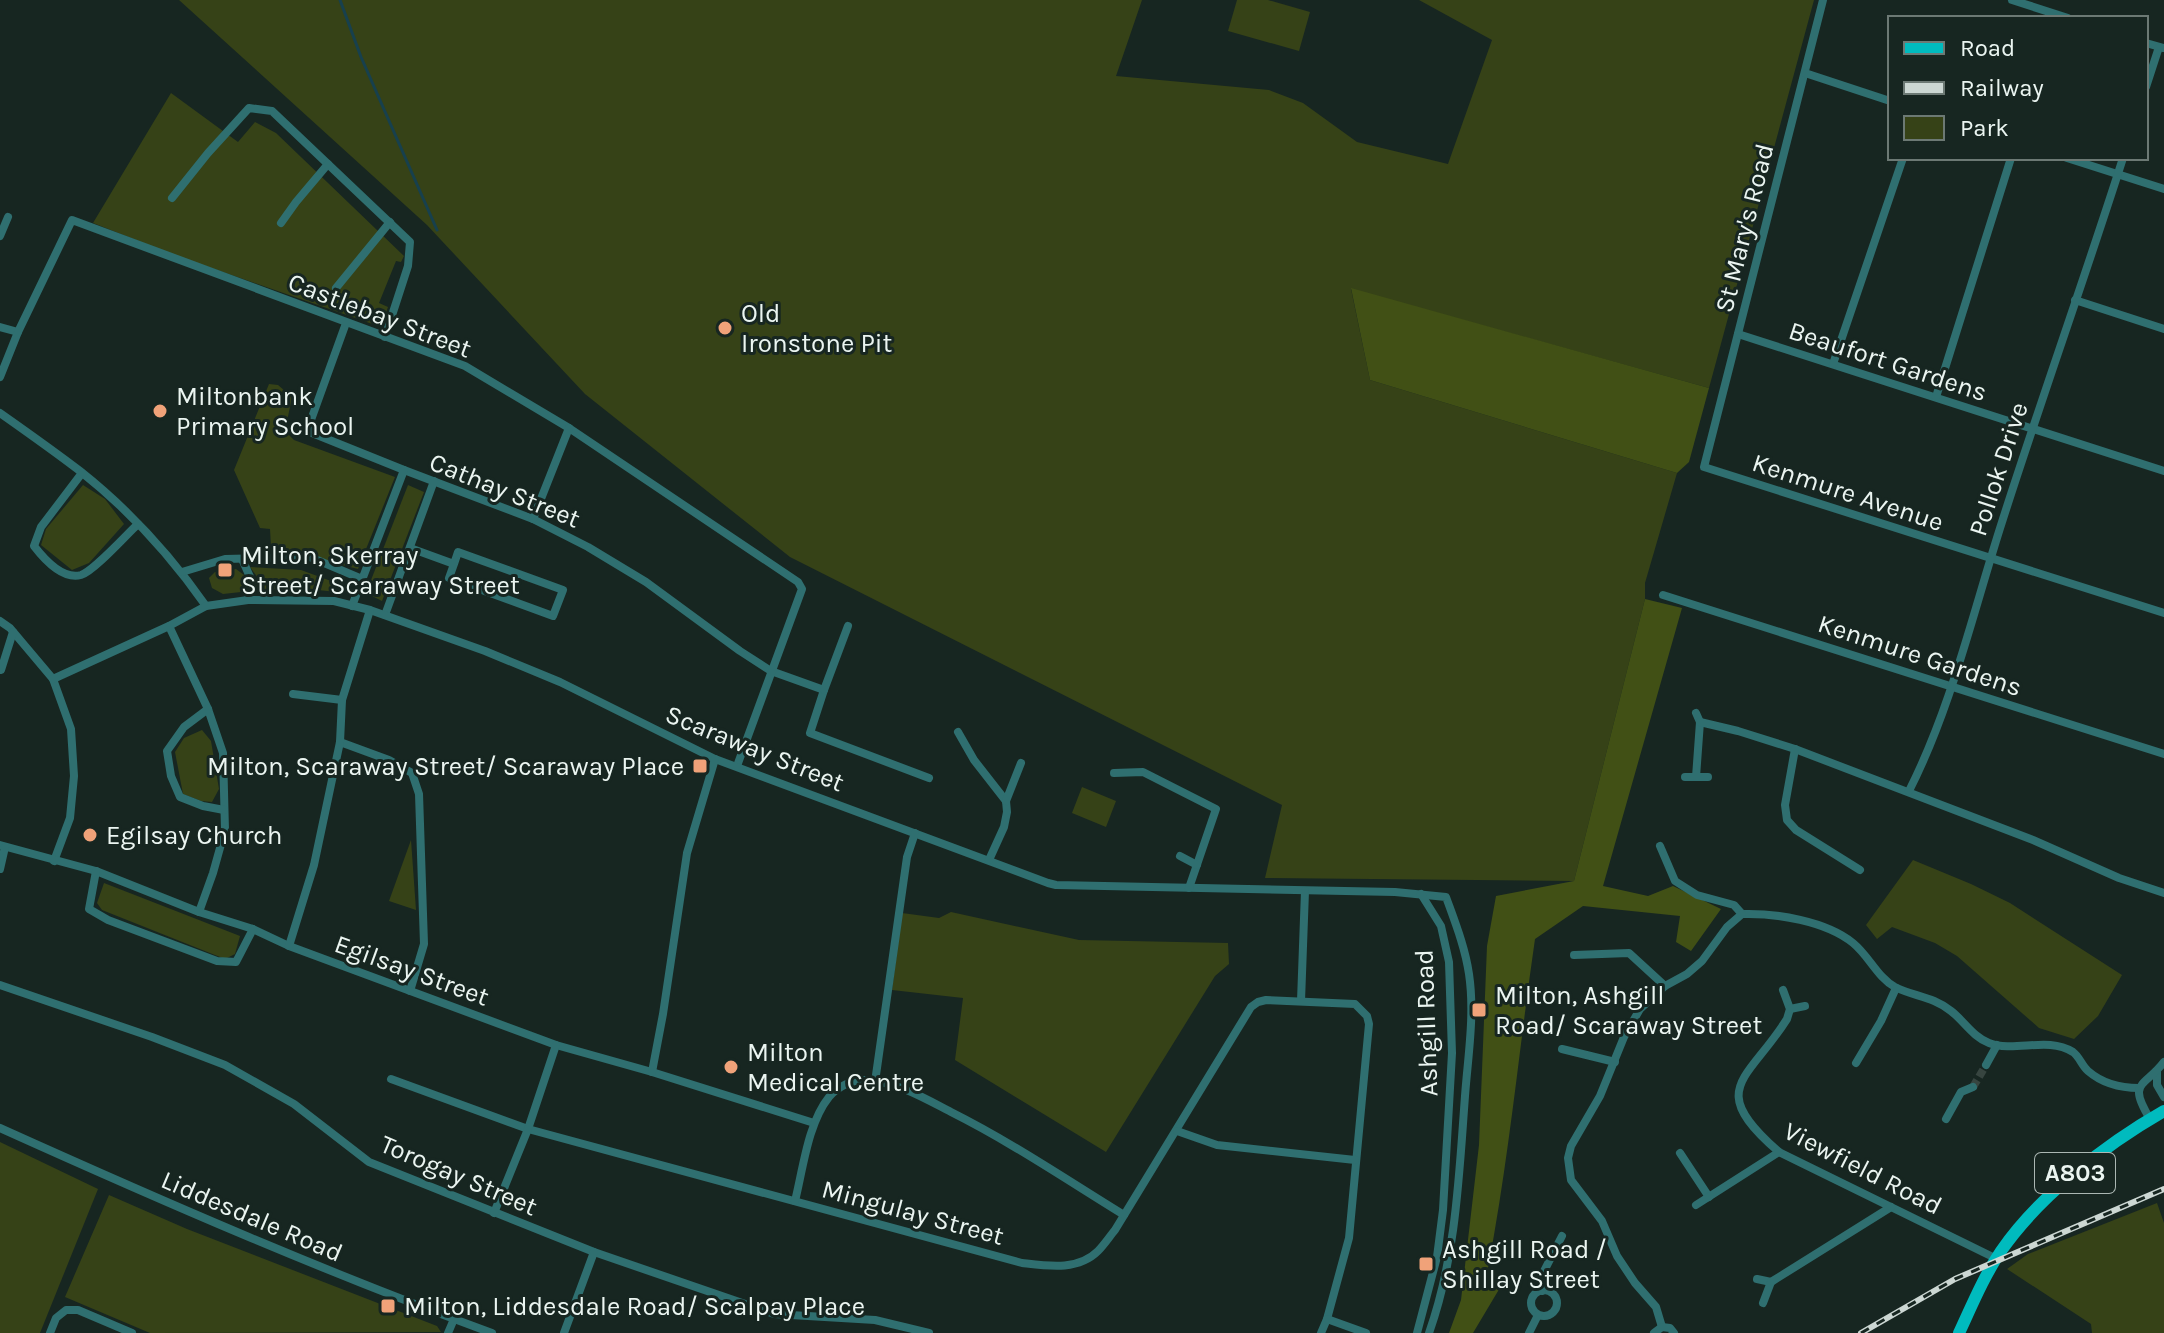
<svg xmlns="http://www.w3.org/2000/svg" width="2164" height="1333" font-family="Karla,sans-serif">
  <style>
    .green { fill: #364217 }
    .forest { fill: #415015 }
    .lines { fill: none; stroke-linecap: round; stroke-linejoin: round }
    .stream { stroke: #17404d; stroke-width: 3 }
    .street-tunnel { stroke: #374540; stroke-width: 8; stroke-dasharray: 8 4; stroke-linecap: butt }
    .street { stroke: #2f6f70; stroke-width: 8 }
    .primary { stroke: #00bbbe; stroke-width: 12 }
    .rail-casing { stroke: #ccd7d3; stroke-width: 6 }
    .rail { stroke: #172621; stroke-width: 3; stroke-dasharray: 9; stroke-linecap: butt }
    .poi-dot { fill: #f0a279; stroke: #172621; stroke-width: 3 }
    .labels { text-anchor: middle; stroke-width: 6; stroke-linejoin: round; paint-order: stroke }
    .shield { fill: #172621; stroke: #abb7b3; stroke-width: 2 }
    .shield-label { font-size: 24px; font-weight: bold; fill: #ebf5f1 }
    .street-label { font-size: 26px; fill: #ebf5f1; stroke: #172621 }
    .poi-label { font-size: 26px; fill: #ebf5f1; stroke: #172621; text-anchor: start }
  </style>
  <rect width="100%" height="100%" fill="#172621"/>
  <g class="green">
    <path d="M179,0H1142L1116,76L1269,90L1303,103L1357,142L1448,164L1492,40L1419,0H1814L1709,388L1351,289L1370,380L1677,473L1645,583V599L1574,881L1265,878L1282,805L790,557L585,394L427,225Z"/>
    <path d="M1237,0H1268L1310,12L1299,51L1228,31Z"/>
    <path d="M171,93L238,142L255,122L276,133L404,256L401,262L396,261L379,303L388,307L381,327L174,255L93,223Z"/>
    <path d="M269,384L278,385L292,397L285,431L294,440L395,477L358,569L271,547L270,529L260,528L234,470Z"/>
    <path d="M83,485L105,499L124,524L89,563L72,570L41,545L46,529Z"/>
    <path d="M408,485L424,492L382,601L366,593Z"/>
    <path d="M250,567L301,570L350,588L345,593L300,588L254,590L258,578Z"/>
    <path d="M236,569L244,575L247,584L241,592L223,594L212,588L209,578L215,572Z"/>
    <path d="M202,730L211,741L219,789L212,802L201,801L183,794L175,752L184,738Z"/>
    <path d="M1082,787L1116,801L1106,827L1072,813Z"/>
    <path d="M411,840L416,910L389,901Z"/>
    <path d="M1913,860L1971,884L2010,903L2122,975L2098,1016L2074,1039L2039,1028L1957,956L1935,943L1892,927L1877,939L1866,925Z"/>
    <path d="M104,883L240,936L235,954L225,959L102,910L97,903Z"/>
    <path d="M951,912L1079,940L1228,943L1229,964L1215,976L1106,1152L955,1060L963,998L892,990L902,913L939,918Z"/>
    <path d="M0,1142L98,1189L40,1333H0Z"/>
    <path d="M109,1195L187,1229L437,1326L441,1332L150,1333L65,1297Z"/>
    <path d="M2157,1203L2164,1223V1333H2092L2091,1324L2007,1269L2028,1254Z"/>
  </g>
  <g class="forest">
    <path d="M1351,288L1709,388L1689,462L1677,473L1370,380Z"/>
    <path d="M1645,599L1682,608L1603,886L1648,896L1673,886L1721,909L1691,951L1676,942L1680,916L1583,906L1535,939C1519,1049 1509,1159 1488,1268L1504,1281L1473,1333H1449L1461,1300L1479,1145L1487,946L1496,896L1574,881Z"/>
  </g>
  <g class="lines">
    <path class="stream" d="M340,0L361,57L437,230"/>
    <path class="street-tunnel" d="M1973,1087L1986,1065"/>
    <g class="street">
      <path d="M1823,0L1704,467L2164,613"/>
      <path d="M2012,0L2068,18"/>
      <path d="M2146,43L2163,48"/>
      <path d="M1805,73L1890,101"/>
      <path d="M2146,87L2159,47"/>
      <path d="M2067,158L2164,189"/>
      <path d="M172,198L208,153L249,108L272,111L410,242L408,266L385,337"/>
      <path d="M281,223L296,202L328,164"/>
      <path d="M0,236L8,217"/>
      <path d="M336,288L390,222"/>
      <path d="M2075,300L2164,329"/>
      <path d="M346,323L307,431L404,470L533,519L588,547L646,582L740,651L771,671L824,690L810,733L929,778"/>
      <path d="M0,327L18,332"/>
      <path d="M1738,334L2164,471"/>
      <path d="M1833,364L1903,158"/>
      <path d="M0,377L18,332L72,220L465,366L569,428L798,582L802,589L737,766"/>
      <path d="M1936,397L2011,158"/>
      <path d="M0,413C27,432 54,451 80,471C128,509 171,556 206,606"/>
      <path d="M82,473L41,527L34,546C44,559 62,580 81,575C94,571 126,535 138,524"/>
      <path d="M533,519L569,428"/>
      <path d="M410,548L454,564L458,552L563,590L553,616L449,578L454,564"/>
      <path d="M242,559L251,579L248,600"/>
      <path d="M182,572L225,559L310,557L362,579"/>
      <path d="M1663,595L2164,754"/>
      <path d="M352,606L404,470"/>
      <path d="M385,615L434,481"/>
      <path d="M0,621L10,628L53,679L71,729L74,776L70,818L54,861"/>
      <path d="M169,626L208,709L223,753L225,830L213,873L199,912"/>
      <path d="M1,670L13,632"/>
      <path d="M53,679L169,626L206,606L248,600L334,601L370,610L485,651L560,682L715,759L1048,883L1056,885L1395,892L1446,897C1455,922 1465,947 1469,974C1475,1014 1468,1056 1465,1096C1459,1176 1456,1257 1429,1333"/>
      <path d="M824,690L848,626"/>
      <path d="M293,694L342,700"/>
      <path d="M208,709L184,727L167,751L171,776L180,797L203,806L224,810"/>
      <path d="M1696,713L1700,722L1696,777"/>
      <path d="M1700,722L1738,731L1795,749L2033,840L2119,878L2164,893"/>
      <path d="M958,732L974,760L1006,801L1007,812L1004,827L989,860"/>
      <path d="M340,742L389,760L412,773L419,794L424,944L410,991"/>
      <path d="M1795,749L1785,805L1787,820L1796,830L1860,870"/>
      <path d="M1114,773L1143,772L1216,809L1189,888"/>
      <path d="M1685,777H1708"/>
      <path d="M1909,791C1952,706 1973,612 2002,522C2041,400 2084,280 2123,158"/>
      <path d="M1006,801L1021,763"/>
      <path d="M0,845L96,871L199,912L253,929L289,946L556,1045L652,1072L814,1123"/>
      <path d="M1660,846L1675,881L1697,895L1734,905L1742,914C1776,913 1826,921 1853,943C1869,956 1878,978 1895,987C1915,997 1932,996 1951,1011C1964,1021 1973,1037 1989,1043C2015,1053 2047,1036 2073,1052C2079,1056 2082,1066 2088,1071C2103,1084 2121,1088 2139,1088"/>
      <path d="M1180,856L1197,865"/>
      <path d="M0,869L5,847"/>
      <path d="M96,871L89,909L108,920L217,961L236,962L253,929"/>
      <path d="M289,946L314,865L340,742L342,700L370,610"/>
      <path d="M1574,955L1629,953L1665,986"/>
      <path d="M0,985L152,1037L225,1065L294,1104L369,1162L594,1252L774,1314L875,1320L929,1333"/>
      <path d="M1783,990L1790,1009L1787,1019C1748,1081 1705,1088 1779,1152L1997,1259"/>
      <path d="M1301,1001L1305,891"/>
      <path d="M1790,1009L1805,1006"/>
      <path d="M1562,1049L1615,1062"/>
      <path d="M1856,1063L1881,1021L1896,988"/>
      <path d="M1986,1065L1997,1045"/>
      <path d="M2157,1071V1085L2164,1097"/>
      <path d="M652,1072L663,1014L687,853L715,759"/>
      <path d="M391,1079L528,1129L1022,1263C1048,1266 1078,1271 1098,1251C1104,1245 1110,1236 1115,1230L1251,1007L1258,1002L1266,1000L1355,1004L1367,1016L1369,1024L1349,1238L1327,1319L1321,1333"/>
      <path d="M875,1082L907,857L915,833"/>
      <path d="M1946,1119L1961,1092L1973,1087"/>
      <path d="M2150,1119C2127,1081 2144,1088 2164,1062"/>
      <path d="M0,1128C162,1201 325,1272 492,1333"/>
      <path d="M1177,1131L1217,1145L1355,1160"/>
      <path d="M1680,1153L1709,1197"/>
      <path d="M795,1201C803,1169 808,1123 829,1097C837,1087 853,1079 866,1080C897,1082 924,1098 951,1112C1011,1142 1067,1180 1124,1215"/>
      <path d="M1696,1205L1779,1152"/>
      <path d="M494,1213L528,1129L556,1045"/>
      <path d="M1757,1279L1771,1282"/>
      <circle cx="1544" cy="1303" r="13"/>
      <path d="M1542,1291L1541,1277L1562,1236"/>
      <path d="M1763,1303L1771,1282L1891,1207"/>
      <path d="M1327,1319L1366,1333"/>
      <path d="M1662,1327L1656,1307L1635,1283L1617,1256L1602,1221L1571,1180L1568,1158L1571,1146L1600,1096L1624,1037L1640,1009L1665,986L1687,974L1702,961L1727,927L1742,914"/>
      <path d="M50,1333L56,1318L66,1310H78L132,1333"/>
      <path d="M448,1333L454,1319"/>
      <path d="M564,1333L594,1252"/>
      <path d="M1417,1333L1437,1257L1443,1210L1452,1053L1449,962L1441,926L1421,894"/>
      <path d="M1529,1333L1538,1315"/>
      <path d="M1654,1333L1662,1327L1670,1328L1674,1333"/>
    </g>
    <path class="primary" d="M1959,1333C1972,1305 1984,1276 2001,1251C2039,1196 2106,1144 2164,1111"/>
    <defs>
      <path id="rail" d="M1861,1333L1955,1279L2164,1189"/>
    </defs>
    <use href="#rail" class="rail-casing"/>
    <use href="#rail" class="rail"/>
  </g>
  <g class="poi-dot">
    <circle cx="725" cy="328" r="8"/>
    <circle cx="160" cy="411" r="8"/>
    <rect x="217" y="562" width="16" height="16" rx="4"/>
    <rect x="692" y="758" width="16" height="16" rx="4"/>
    <circle cx="90" cy="835" r="8"/>
    <rect x="1471" y="1002" width="16" height="16" rx="4"/>
    <circle cx="731" cy="1067" r="8"/>
    <rect x="1418" y="1256" width="16" height="16" rx="4"/>
    <rect x="380" y="1298" width="16" height="16" rx="4"/>
  </g>
  <g class="labels">
    <rect class="shield" x="2035" y="1153" width="80" height="40" rx="6"/>
    <g class="shield-label">
      <text x="2075" y="1181">A803</text>
    </g>
    <g class="street-label">
      <text transform="translate(1744 228) rotate(-76)" y="9">St Mary's Road</text>
      <text transform="translate(380 315) rotate(21)" y="9">Castlebay Street</text>
      <text transform="translate(1888 361) rotate(18)" y="9">Beaufort Gardens</text>
      <text transform="translate(1998 469) rotate(-72)" y="9">Pollok Drive</text>
      <text transform="translate(505 490) rotate(22)" y="9">Cathay Street</text>
      <text transform="translate(1848 492) rotate(18)" y="9">Kenmure Avenue</text>
      <text transform="translate(1920 655) rotate(18)" y="9">Kenmure Gardens</text>
      <text transform="translate(755 748) rotate(22)" y="9">Scaraway Street</text>
      <text transform="translate(412 970) rotate(20)" y="9">Egilsay Street</text>
      <text transform="translate(1426 1023) rotate(-92)" y="9">Ashgill Road</text>
      <text transform="translate(1863 1168) rotate(27)" y="9">Viewfield Road</text>
      <text transform="translate(459 1175) rotate(23)" y="9">Torogay Street</text>
      <text transform="translate(913 1212) rotate(15)" y="9">Mingulay Street</text>
      <text transform="translate(252 1216) rotate(23)" y="9">Liddesdale Road</text>
    </g>
    <g class="poi-label">
      <text x="741" y="322">Old<tspan x="741" dy="30">Ironstone Pit</tspan></text>
      <text x="176" y="405">Miltonbank<tspan x="176" dy="30">Primary School</tspan></text>
      <text x="241" y="564">Milton, Skerray<tspan x="241" dy="30">Street/ Scaraway Street</tspan></text>
      <text x="684" y="775" text-anchor="end">Milton, Scaraway Street/ Scaraway Place</text>
      <text x="106" y="844">Egilsay Church</text>
      <text x="1495" y="1004">Milton, Ashgill<tspan x="1495" dy="30">Road/ Scaraway Street</tspan></text>
      <text x="747" y="1061">Milton<tspan x="747" dy="30">Medical Centre</tspan></text>
      <text x="1442" y="1258">Ashgill Road /<tspan x="1442" dy="30">Shillay Street</tspan></text>
      <text x="404" y="1315">Milton, Liddesdale Road/ Scalpay Place</text>
    </g>
  </g>
  <rect x="1888" y="16" width="260" height="144" fill="#172621" stroke="#6c7974" stroke-width="2"/>
  <rect x="1904" y="42" width="40" height="12" fill="#00bbbe" stroke="#6c7974" stroke-width="2"/>
  <text x="1960" y="56" font-size="24" fill="#ebf5f1">Road</text>
  <rect x="1904" y="82" width="40" height="12" fill="#ccd7d3" stroke="#6c7974" stroke-width="2"/>
  <text x="1960" y="96" font-size="24" fill="#ebf5f1">Railway</text>
  <rect x="1904" y="116" width="40" height="24" fill="#364217" stroke="#6c7974" stroke-width="2"/>
  <text x="1960" y="136" font-size="24" fill="#ebf5f1">Park</text>
</svg>
